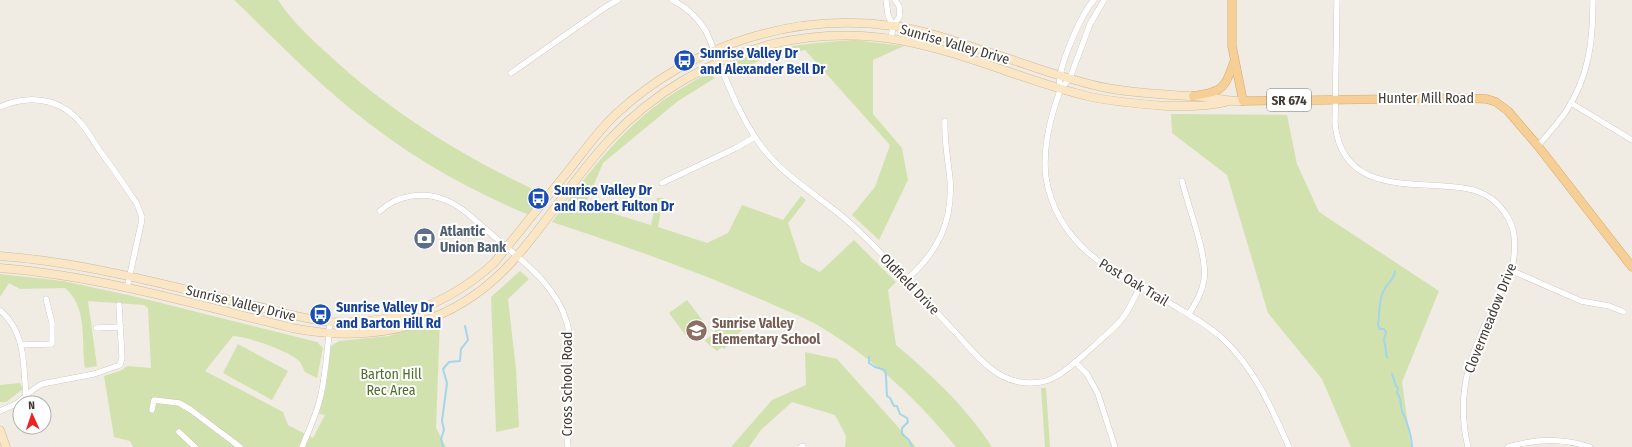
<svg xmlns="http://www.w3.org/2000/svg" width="1632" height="447" font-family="'Fira Sans Condensed',sans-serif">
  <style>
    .green { fill: #d2e2af }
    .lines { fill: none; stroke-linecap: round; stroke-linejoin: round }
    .stream { stroke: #a3d6ea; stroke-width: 2 }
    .minor-casing { stroke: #beb4aa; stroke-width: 6 }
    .secondary-casing { stroke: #d0ba98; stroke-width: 9 }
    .primary-casing { stroke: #daa968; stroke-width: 9 }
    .minor { stroke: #fff; stroke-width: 5.5 }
    .secondary { stroke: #fae6c4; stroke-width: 8 }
    .primary { stroke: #f6cf96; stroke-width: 8 }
    .labels { text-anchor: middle; stroke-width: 4; stroke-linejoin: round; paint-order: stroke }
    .shield { fill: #fff; stroke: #7b7671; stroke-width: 1 }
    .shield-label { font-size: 13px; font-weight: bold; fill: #423b34 }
    .street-label { font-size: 14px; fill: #423b34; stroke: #fff }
    .transit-label { font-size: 14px; font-weight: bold; fill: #164399; stroke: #fff; text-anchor: start }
    .service-label { font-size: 14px; font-weight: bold; fill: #4e5e75; stroke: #fff; text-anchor: start }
    .education-label { font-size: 14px; font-weight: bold; fill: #785e54; stroke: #fff; text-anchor: start }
    .park-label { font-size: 14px; fill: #4e6e2c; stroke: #fff }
  </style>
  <rect width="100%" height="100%" fill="#f0ebe3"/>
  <g class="green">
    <path d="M234,0H278C292,21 311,39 330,56C393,114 465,158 543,194L528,214L524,213C463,187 404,153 352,110C310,76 273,37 234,0Z"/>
    <path d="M854,40L904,46L873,60V114L902,148L908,180L879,240L852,215L875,187L890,145L805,50L761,60L731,73L729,64C768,46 812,43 854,40Z"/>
    <path d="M709,74L715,78L678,101L603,163L585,205L651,225L657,198H663L658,227L707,243L728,233L742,205L783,220L801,196L806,200L788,223L801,262L820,272L854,240L896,282L888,290L896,345C932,375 966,407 992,447H956C918,400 876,361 824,329C807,318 786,311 767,302C697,271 625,246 552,222C590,171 626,121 682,88C691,83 700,76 709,74Z"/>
    <path d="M1171,114L1287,115L1297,164L1319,212L1439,291L1402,382L1411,447H1351L1322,379L1268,313L1227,175L1172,133Z"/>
    <path d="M520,271L529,279L508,299L516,369L519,427L496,432L491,297Z"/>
    <path d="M0,274L63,281L137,297L317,342L323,348L317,378L305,372C303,369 302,364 299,361C288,350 248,337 233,336L205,371L283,412L288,425L313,438L325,415L319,414L326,387L331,346L339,341L389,336L440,317L436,428L446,447H133L130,441L114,437L104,376L122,370L127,366L151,368L148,308L144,305L88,301L97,366L85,368C81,341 88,307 65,288L20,289L9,283L0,297Z"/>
    <path d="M687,300L706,325L689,340L669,313Z"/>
    <path d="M729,317L743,329L724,349L722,347L717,351L705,341Z"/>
    <path d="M238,344L288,371L272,400L223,373Z"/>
    <path d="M805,352L837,359L916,447H845L846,436L835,415L792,402L761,430L749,447H731L772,400L806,385Z"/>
    <path d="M20,383L23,389L6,402H0V385Z"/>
    <path d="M1041,388H1046L1050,447H1045Z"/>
  </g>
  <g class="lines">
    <g class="stream">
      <path d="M869,357V363L875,367L885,370C887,379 886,387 887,396L890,398L894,406H897L900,414L907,418L908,422L902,428V434L909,440L912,447"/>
      <path d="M1387,358L1384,339L1386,332L1384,329H1380L1378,325C1380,314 1378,301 1384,290C1387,284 1395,278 1395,271"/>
      <path d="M1392,374L1396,386L1398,388L1397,393C1402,399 1400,404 1402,411C1403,414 1405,417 1406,420C1409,429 1412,437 1412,447"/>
      <path d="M443,447L441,439L444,430L442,421L447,383L443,369L449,362L460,361L461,349L468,340L465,326"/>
    </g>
    <defs>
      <g id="minor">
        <path d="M672,0C687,7 697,17 706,31C723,70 736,112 762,147C785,178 821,197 850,223C887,257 921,295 955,332C973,351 992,378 1020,382C1031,384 1045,383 1055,377C1070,369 1082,356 1095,345C1103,337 1113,330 1121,320C1129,311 1134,298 1140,287"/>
        <path d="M886,0L888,15L893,26"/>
        <path d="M1094,0C1082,12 1062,60 1060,77C1059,81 1060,85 1060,89C1059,96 1055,104 1053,112C1047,133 1043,155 1046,178C1058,247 1112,272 1168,302C1186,313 1205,323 1221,337C1254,367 1271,407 1289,447"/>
        <path d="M1337,0L1335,123C1341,186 1395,183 1443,186C1455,187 1468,187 1479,192C1490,196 1499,204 1505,213C1516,228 1516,245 1513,263C1487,328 1450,373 1468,447"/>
        <path d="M891,39L893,26L900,16L899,6L895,0"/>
        <path d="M511,73L607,6L618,0"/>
        <path d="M1060,88L1065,84L1070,78L1090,24L1104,0"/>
        <path d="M1571,103L1632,140"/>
        <path d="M0,107C27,95 58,97 79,121C87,129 93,141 100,151C113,168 125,186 137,204L142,217L141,224L127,288"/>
        <path d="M1538,146C1547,135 1557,124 1565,113C1589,77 1593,42 1593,0"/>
        <path d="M1182,181C1188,207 1208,256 1204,280C1202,293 1195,304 1189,314"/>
        <path d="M662,183L736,148L755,137"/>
        <path d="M380,211C397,195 424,191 445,200C462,206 475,221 489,232C518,258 556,283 567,323C578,363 562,406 568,447"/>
        <path d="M1510,270L1581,301L1609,306L1624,312"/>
        <path d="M906,280C938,252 953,222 950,179C948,160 944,140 945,121"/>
        <path d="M1,311C26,334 23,363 26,395"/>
        <path d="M96,328L121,327"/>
        <path d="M21,345L52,344V323L46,299"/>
        <path d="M1075,362L1087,374L1098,394L1115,447"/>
        <path d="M152,410L154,400L179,403L191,410L240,447"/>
        <path d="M0,411L16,404L34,389L42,384L94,374L120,365L122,358L119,305"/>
        <path d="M179,432L195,447"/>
        <path d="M302,447C309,430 317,413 321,395C326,371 328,346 330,322"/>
        <path d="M801,447L803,446"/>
        <path d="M1508,447C1535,439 1563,438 1590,447"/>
      </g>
      <g id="secondary">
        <path d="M0,256C67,261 131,276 196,292C221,298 247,304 272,310C291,315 311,320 331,322C392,326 449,304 494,263C519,232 544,201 569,170C584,151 598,131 616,114C690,46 792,12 893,26C925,30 957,42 988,52C1027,64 1066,80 1107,88C1139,94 1172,95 1205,97C1218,98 1230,102 1243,101"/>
        <path d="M0,268C99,276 195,304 292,328C378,345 459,324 517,256C550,218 576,175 610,139C653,93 710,59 772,44C815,34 861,33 904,41C967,53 1025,81 1087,96C1113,102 1139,104 1166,106C1188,106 1208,107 1229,101"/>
        <path d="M0,430L6,447"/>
      </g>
      <g id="primary">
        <path d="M1232,0V46L1243,101L1462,98L1487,99L1496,102L1508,111L1538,146L1632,267"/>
        <path d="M1193,96C1223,91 1224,90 1234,62"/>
      </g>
    </defs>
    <use href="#minor" class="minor-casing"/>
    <use href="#secondary" class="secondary-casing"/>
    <use href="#primary" class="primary-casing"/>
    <use href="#minor" class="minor"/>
    <use href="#secondary" class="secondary"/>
    <use href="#primary" class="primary"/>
  </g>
  <defs>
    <symbol id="bus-disc" viewBox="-11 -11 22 22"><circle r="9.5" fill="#1a4fb4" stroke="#fff"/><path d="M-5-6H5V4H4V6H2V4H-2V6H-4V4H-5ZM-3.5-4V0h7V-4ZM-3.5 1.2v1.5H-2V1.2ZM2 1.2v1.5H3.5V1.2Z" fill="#fff"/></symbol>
    <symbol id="bank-disc" viewBox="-11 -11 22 22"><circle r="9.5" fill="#5c6f8a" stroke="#fff"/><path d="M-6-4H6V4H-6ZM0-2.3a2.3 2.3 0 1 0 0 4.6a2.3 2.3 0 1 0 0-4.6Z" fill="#fff"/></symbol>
    <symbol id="school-disc" viewBox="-11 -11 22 22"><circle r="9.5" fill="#8d6e63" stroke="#fff"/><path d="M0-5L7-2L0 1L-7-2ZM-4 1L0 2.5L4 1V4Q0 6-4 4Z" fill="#fff"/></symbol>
  </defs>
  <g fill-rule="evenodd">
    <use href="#bus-disc" x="672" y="48" width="25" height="25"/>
    <use href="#bus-disc" x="526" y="186" width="25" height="25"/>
    <use href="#bank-disc" x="412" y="226" width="25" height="25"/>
    <use href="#bus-disc" x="308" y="302" width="25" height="25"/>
    <use href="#school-disc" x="684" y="318" width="25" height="25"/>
  </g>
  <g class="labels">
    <rect class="shield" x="1267" y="89" width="44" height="22" rx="3"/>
    <g class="shield-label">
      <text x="1289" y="105">SR 674</text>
    </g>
    <g class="street-label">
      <text transform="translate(955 44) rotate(16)" y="5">Sunrise Valley Drive</text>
      <text x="1426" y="103">Hunter Mill Road</text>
      <text transform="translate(1134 282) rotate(31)" y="5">Post Oak Trail</text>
      <text transform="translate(910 284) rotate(46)" y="5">Oldfield Drive</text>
      <text transform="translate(241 303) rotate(14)" y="5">Sunrise Valley Drive</text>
      <text transform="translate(1490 318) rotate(-68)" y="5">Clovermeadow Drive</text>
      <text transform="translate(567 384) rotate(-90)" y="5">Cross School Road</text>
    </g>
    <g class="transit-label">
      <text x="700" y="58">Sunrise Valley Dr<tspan x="700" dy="16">and Alexander Bell Dr</tspan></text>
      <text x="554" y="195">Sunrise Valley Dr<tspan x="554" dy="16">and Robert Fulton Dr</tspan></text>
      <text x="336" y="312">Sunrise Valley Dr<tspan x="336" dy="16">and Barton Hill Rd</tspan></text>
    </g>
    <g class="service-label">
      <text x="440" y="236">Atlantic<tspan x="440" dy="16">Union Bank</tspan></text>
    </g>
    <g class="education-label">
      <text x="712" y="328">Sunrise Valley<tspan x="712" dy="16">Elementary School</tspan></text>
    </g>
    <g class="park-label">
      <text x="391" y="379">Barton Hill<tspan x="391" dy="16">Rec Area</tspan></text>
    </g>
  </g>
  <g transform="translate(32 415) rotate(357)"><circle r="19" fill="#ffffff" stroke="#b3b1ae"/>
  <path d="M0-3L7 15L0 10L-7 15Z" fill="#ea2521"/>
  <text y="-6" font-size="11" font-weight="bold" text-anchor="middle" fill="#423b34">N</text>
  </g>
</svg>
